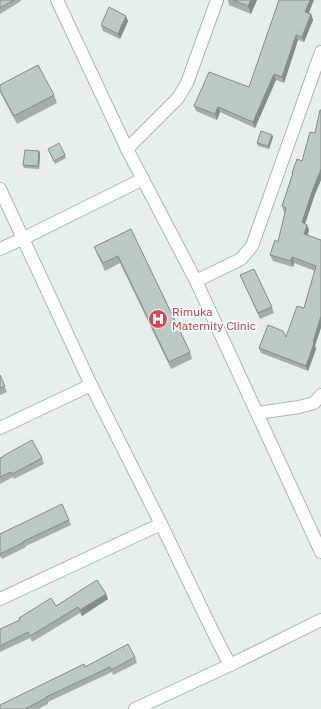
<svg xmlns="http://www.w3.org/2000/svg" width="321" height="709" font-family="'IBM Plex Sans',sans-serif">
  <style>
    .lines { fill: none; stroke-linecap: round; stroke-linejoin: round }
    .minor-casing { stroke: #a8b8b2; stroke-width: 14 }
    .minor { stroke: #fff; stroke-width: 12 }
    .wall { fill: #a1aea9 }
    .shaded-wall { fill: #838d89 }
    .building { fill: #bbcac4; stroke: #838d89 }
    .labels { text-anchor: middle; stroke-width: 3.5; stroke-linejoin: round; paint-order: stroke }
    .health-label { font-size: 12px; fill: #be3a42; stroke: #f7fbf9; text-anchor: start }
  </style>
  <rect width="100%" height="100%" fill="#e6efeb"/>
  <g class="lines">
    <defs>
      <g id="minor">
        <path d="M57,0L127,149L196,281L321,552"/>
        <path d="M127,149L178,98L187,83L217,0"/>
        <path d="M0,189L91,385L161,524L215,636L230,665"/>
        <path d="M0,249L22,239L143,179"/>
        <path d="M196,281L241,259L252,246L321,52"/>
        <path d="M258,413L299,407L314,403L321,395"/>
        <path d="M0,428L91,385"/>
        <path d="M0,599L161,524"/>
        <path d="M135,709L230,665L321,620"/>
      </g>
    </defs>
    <use href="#minor" class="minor-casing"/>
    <use href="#minor" class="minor"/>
  </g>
  <g class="wall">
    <path d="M0,0H21V1L0,14Z"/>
    <path d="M228,0H257L251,14L229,5Z"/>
    <path d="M309,14H311L313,20L304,42L298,40L284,83L276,80L255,128L220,112L217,120L196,111L194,106L249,87Z"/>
    <path d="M128,21L120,39L103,31L101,25Z"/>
    <path d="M0,85L54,95L57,103L17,124L1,94L0,92Z"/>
    <path d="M321,110V180L315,194L305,224L307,225L309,230L308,236L321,240L315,346L316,349L308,371L261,353L259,348L286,337L304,308L315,271L294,263L293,267L273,261L270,255L278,242L285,212H284L282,206L292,175V173L302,161L315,133Z"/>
    <path d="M272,135L273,137L269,149L258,146L257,143Z"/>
    <path d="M48,149L65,155L66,158L55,164Z"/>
    <path d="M39,151L40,154L39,169L24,168L23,165Z"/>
    <path d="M131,229L190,352L192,359L171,369L120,263L105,271L97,254L94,247Z"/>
    <path d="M240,275L272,307L274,313L260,319Z"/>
    <path d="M0,375L7,392L0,395Z"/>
    <path d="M0,458H42L44,464L14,479L13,477L0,484Z"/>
    <path d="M69,520L71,525L26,546V547L2,559L1,557H0V534Z"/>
    <path d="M106,594L108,599L82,616L80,613L32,642L30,638L0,652V629L20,620L19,618L56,606Z"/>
    <path d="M135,657L137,663L113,675L112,672L48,702V704L38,709H0L85,667Z"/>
  </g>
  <g class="shaded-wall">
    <path d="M251,0H257L251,14L248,6Z"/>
    <path d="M310,0H314L307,18L305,12Z"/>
    <path d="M311,14L313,20L304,42L302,37Z"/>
    <path d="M126,16L128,21L120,39L118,34Z"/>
    <path d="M296,35L298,40L284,83L282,77Z"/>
    <path d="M274,74L276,80L255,128L253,122Z"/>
    <path d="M218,107L220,112L217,120L215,114Z"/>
    <path d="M272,135L273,137L269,149L268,146Z"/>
    <path d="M39,151L40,154L39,169L38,166Z"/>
    <path d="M321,169V180L315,194L304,227L302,222L313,189Z"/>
    <path d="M307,225L309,230L306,240L304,234Z"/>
    <path d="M292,257L294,263L293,267L291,261Z"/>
    <path d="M321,316V328L315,346L316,349L308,371L306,366Z"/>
    <path d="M106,594L108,599L82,616L80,610Z"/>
  </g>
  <g class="building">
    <path d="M0,0H14L0,8Z"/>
    <path d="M233,0H251L248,6Z"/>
    <path d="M279,0H310L305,12L311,14L302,37L296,35L282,77L274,74L253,122L218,107L215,114L194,106L209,72L249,87Z"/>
    <path d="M109,7L126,16L118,34L101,25Z"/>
    <path d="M38,65L54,95L14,116L0,90V85Z"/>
    <path d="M320,110H321V169L313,189L302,222L307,225L304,234L321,240V316L313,342L314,343L306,366L259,348L268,325L283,331L286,337L297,306L304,308L316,266L292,257L291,261L270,255L275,240L278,242L286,208L282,206L293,173H292L297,159L302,161L310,132L315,133Z"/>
    <path d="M261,131L272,135L268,146L257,143Z"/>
    <path d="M59,143L65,155L54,161L48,149Z"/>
    <path d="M25,150L39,151L38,166L23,165Z"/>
    <path d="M131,229L190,352L169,362L118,256L103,263L94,247Z"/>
    <path d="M254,269L272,307L258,313L240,275Z"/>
    <path d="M0,375L5,386L0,388Z"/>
    <path d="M32,440L42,458L12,474L11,472L0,477V458L3,457V456Z"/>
    <path d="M62,504L69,520L24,541V542L0,554V534Z"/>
    <path d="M97,580L106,594L80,610L78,607L30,636L28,632L0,646V629L20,620L19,618L51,598L56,606Z"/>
    <path d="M128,644L135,657L111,670L110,667L46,697V698L25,709H0V705L84,664L85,667Z"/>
  </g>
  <defs>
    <symbol id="hospital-disc" viewBox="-11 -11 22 22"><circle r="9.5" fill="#e0444e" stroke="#f7fbf9"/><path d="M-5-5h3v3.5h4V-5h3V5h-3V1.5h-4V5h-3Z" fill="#fff"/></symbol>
  </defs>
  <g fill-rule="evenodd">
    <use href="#hospital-disc" x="147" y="308" width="22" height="22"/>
  </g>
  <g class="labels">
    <g class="health-label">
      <text x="172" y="316">Rimuka<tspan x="172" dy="14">Maternity Clinic</tspan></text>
    </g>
  </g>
</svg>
